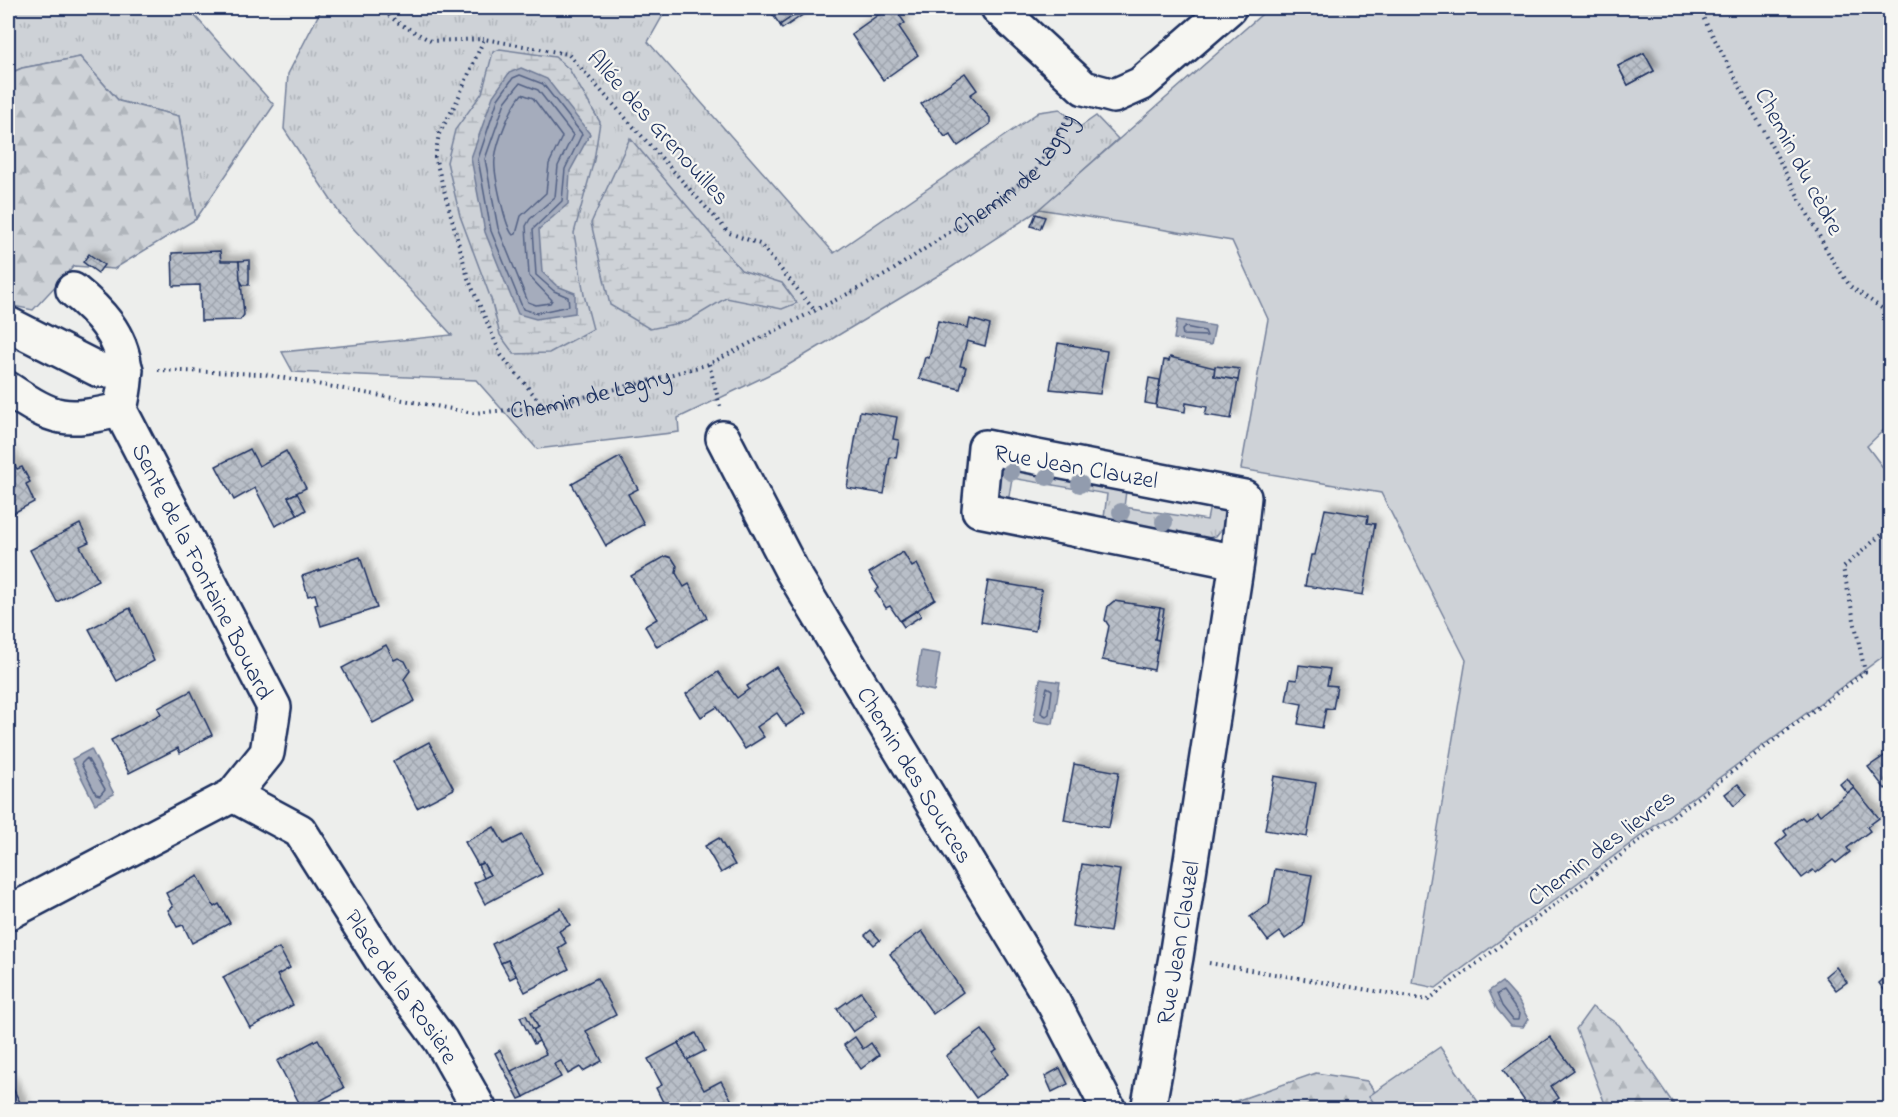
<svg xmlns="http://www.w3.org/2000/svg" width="1898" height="1117" font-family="'Indie Flower',sans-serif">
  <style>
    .grass { fill: url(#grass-tufts); stroke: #74809a; stroke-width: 1.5 }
    .forest { fill: url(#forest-firs); stroke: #74809a; stroke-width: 1.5 }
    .wetland { fill: url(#wetland-marsh); stroke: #74809a; stroke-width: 1.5 }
    .park { fill: #ced2d7; stroke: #74809a; stroke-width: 1.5 }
    .water { fill: #a5acbc; stroke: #6e7a96; stroke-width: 1.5 }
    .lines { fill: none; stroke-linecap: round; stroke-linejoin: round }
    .shore { stroke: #526184; stroke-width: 1.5 }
    .building { fill: url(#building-cross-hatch); stroke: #1b2f5e; stroke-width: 1.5; filter: url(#shadow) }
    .minor-casing { stroke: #1b2f5e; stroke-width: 38 }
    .path { stroke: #1b2f5e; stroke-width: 4; stroke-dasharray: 1.5 4.5; stroke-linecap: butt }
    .minor { stroke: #f6f6f2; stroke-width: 33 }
    .tree { fill: #929cae }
    .labels { text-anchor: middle; stroke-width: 4.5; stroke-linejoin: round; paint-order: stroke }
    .street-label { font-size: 24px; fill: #1b2f5e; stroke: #f6f6f2 }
  </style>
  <defs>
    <pattern id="grass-tufts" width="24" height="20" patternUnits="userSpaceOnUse" patternTransform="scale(1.5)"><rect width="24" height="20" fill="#ced2d7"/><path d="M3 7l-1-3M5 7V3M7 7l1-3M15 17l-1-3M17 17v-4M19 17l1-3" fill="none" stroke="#b0b5bb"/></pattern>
    <pattern id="forest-firs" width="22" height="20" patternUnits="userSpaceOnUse" patternTransform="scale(1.5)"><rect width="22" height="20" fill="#ced2d7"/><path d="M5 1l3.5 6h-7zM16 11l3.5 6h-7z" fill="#b0b5bb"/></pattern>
    <pattern id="wetland-marsh" width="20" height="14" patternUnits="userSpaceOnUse" patternTransform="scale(1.5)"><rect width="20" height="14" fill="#ced2d7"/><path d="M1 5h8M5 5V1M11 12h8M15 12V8" fill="none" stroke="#b0b5bb"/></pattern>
    <pattern id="building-cross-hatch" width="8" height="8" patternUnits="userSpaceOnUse" patternTransform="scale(1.5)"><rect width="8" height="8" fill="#b9bfc8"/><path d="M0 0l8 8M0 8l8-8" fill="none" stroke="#9ea4ae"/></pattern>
    <filter id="shadow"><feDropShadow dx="5.5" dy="-5.5" stdDeviation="3" flood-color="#0004"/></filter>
  </defs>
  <rect width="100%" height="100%" fill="#edeeec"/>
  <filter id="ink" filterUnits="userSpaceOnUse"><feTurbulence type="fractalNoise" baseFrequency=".0167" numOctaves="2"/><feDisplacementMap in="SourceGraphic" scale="12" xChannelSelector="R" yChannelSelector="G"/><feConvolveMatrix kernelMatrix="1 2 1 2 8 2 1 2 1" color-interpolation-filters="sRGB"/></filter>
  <g filter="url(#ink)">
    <g class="grass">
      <path d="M8,8H188L274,105L196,219L179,116L119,101L80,57L22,68L8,74Z"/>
      <path d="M322,8H667L648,42L834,253L1039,112L1060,109L1080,127L1096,116L1118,139L1039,210L944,272L785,367L678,418L679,432L537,449L476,380L293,372L282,352L452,335L340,214L284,129L288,74Z"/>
      <path d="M1005,465L1127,483L1124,507L1207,520L1212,496C1222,504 1228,508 1228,521L1216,536L1204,539L1104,518L1107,494L1012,478L1008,502C992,496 995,484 996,469Z"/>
    </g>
    <g class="forest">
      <path d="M80,57L119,101L179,116L196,219L114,269L74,266L33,310L8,305V74L22,68Z"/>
      <path d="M1592,1007L1619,1025L1677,1109H1607L1576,1029Z"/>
      <path d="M1316,1073L1367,1081L1387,1109L1210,1110Z"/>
    </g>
    <g class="wetland">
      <path d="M500,49L555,57L569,69L600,122L594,160L574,233L584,295L593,329L549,353L514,354L500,335L491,299L460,216L447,162L455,130L482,93L493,52Z"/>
      <path d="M630,138L741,270L782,283L797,303L782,309L726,298L688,321L650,329L610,305L591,223Z"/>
    </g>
    <g class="park">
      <path d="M1269,8H1890V424L1867,446L1890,477V651L1436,988L1412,983L1466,660L1381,493L1241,469L1268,319L1232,241L1039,209Z"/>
      <path d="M1440,1047L1483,1109H1378L1369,1096Z"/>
    </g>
    <g class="water">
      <path d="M521,68L547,79L590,134L570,171L568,204L539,229L542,272L557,286L575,293V313L536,319L518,314L485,232L471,158L493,96L509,73Z"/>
      <path d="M1177,320L1215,326L1211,345L1174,339Z"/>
      <path d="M921,651L940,654L934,691L915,687Z"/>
      <path d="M1040,679L1060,682L1053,724L1034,721Z"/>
      <path d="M91,749L114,794L95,804L72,759Z"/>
      <path d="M1502,982L1518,1000L1528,1019L1523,1027L1511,1026L1497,1009L1489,991Z"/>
    </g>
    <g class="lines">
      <g class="shore">
        <path d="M520,75L543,84L582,134L565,169L562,201L533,229L536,275L554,291L568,297L569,306L536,313L523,309L491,231L478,159L498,99L513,78Z"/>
        <path d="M520,83L538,90L573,135L558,166L555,197L530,219L526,226L529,276L552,300L550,303L536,305L528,302L498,228L485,159L505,102Z"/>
        <path d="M522,94L533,98L562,137L549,164L546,193L521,216L516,234L513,235C505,227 493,171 495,159C497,141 511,107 522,94Z"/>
        <path d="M1185,327L1205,331L1207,336L1183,335L1182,330Z"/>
        <path d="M1047,687L1052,690L1049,714L1046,716L1041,713Z"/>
        <path d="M87,758L105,789L100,795L96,794L81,764Z"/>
        <path d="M1503,991L1519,1014L1518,1020H1513L1502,1006L1497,994Z"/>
      </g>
    </g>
    <g class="building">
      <path d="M768,8H814L804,14L802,10L780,25Z"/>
      <path d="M894,8L905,23L899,27L918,55L883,80L851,34L888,8Z"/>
      <path d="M802,10L804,14L782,29L780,25Z"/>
      <path d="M1644,53L1654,71L1628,85L1618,66Z"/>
      <path d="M1644,53L1654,71L1628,85L1618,66Z"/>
      <path d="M965,73L977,90L970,95L990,118V124L958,146L950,134L945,137L921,104Z"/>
      <path d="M1036,214L1045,217L1040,229L1031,226Z"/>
      <path d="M220,251L221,261H239L244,315L240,320L201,321L200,285L173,286L172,253Z"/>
      <path d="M89,254L104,265L98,273L83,262Z"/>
      <path d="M249,260V285H243L240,280L239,261Z"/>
      <path d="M970,319L990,325L985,346L967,341L960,366L966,367L960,389L919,379L925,357L929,358L938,321L968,328Z"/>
      <path d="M1058,343L1107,351L1100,394L1050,389Z"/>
      <path d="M1170,357L1215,368L1214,376L1238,380L1231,419L1205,415L1207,407L1186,403L1185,412L1156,407L1164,360L1169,361Z"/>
      <path d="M1215,366L1240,369L1238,380L1214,376Z"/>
      <path d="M1149,378L1160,380L1156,405L1145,403Z"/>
      <path d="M860,411L897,417L893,439L899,440L896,458L890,457L884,494L847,488Z"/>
      <path d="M250,449L259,466L286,451L306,488L288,497L298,515L275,526L255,488L234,500L216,466Z"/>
      <path d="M8,453L17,469L22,467L30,482L26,484L34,502L8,516Z"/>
      <path d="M620,457L638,489L628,494L644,524L606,546L572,484Z"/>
      <path d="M297,493L306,510L298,515L288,497Z"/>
      <path d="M1325,509L1368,516L1367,523L1375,524L1363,595L1305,586L1311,555H1315Z"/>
      <path d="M80,524L89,542L80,546L98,580L57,602L30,550Z"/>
      <path d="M903,552L912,567L917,564L935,599L900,621L890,606L886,608L875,591L879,588L869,573Z"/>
      <path d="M666,556L672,558L677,566L676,573L684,587L689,584L707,618L657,647L645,626L657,619L631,576Z"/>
      <path d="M360,557L377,608L321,626L315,605L318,604L315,594L308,596L302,576Z"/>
      <path d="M988,581L1042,590L1035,631L981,622Z"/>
      <path d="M1114,601L1160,608L1155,639L1159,640L1154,670L1102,660L1109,626L1105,620L1108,606Z"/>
      <path d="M130,608L154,661L117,681L89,629Z"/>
      <path d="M1160,608L1164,609L1159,640L1155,639Z"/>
      <path d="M918,610L921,616L904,627L900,621Z"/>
      <path d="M386,645L394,660L398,658L405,661L410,671L404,679L415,701L373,723L342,668Z"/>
      <path d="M1299,665L1330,669L1327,685L1337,686L1333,709L1326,708L1322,728L1298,724L1302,704L1286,701L1290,679L1297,680Z"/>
      <path d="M776,667L806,713L786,726L777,713L757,727L764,737L745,749L717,707L701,717L686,694L718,672L737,698L749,689L747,686Z"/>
      <path d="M191,691L212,735L180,753L178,748L129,773L111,740L161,714L158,708Z"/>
      <path d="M429,742L454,789L417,808L393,761Z"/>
      <path d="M1890,752V785L1885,789L1868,767Z"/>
      <path d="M1074,764L1119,772L1109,828L1064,820Z"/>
      <path d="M1274,776L1316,783L1307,837L1265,830Z"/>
      <path d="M1847,778L1854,788L1847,793L1840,784Z"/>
      <path d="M1738,784L1747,795L1734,806L1725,794Z"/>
      <path d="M1854,788L1879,818L1867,827L1870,831L1847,848L1850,852L1836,863L1833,860L1816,873L1813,870L1802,878L1776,844L1787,835L1784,831L1802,817L1805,820L1817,811L1820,815Z"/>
      <path d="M494,827L504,844L522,835L542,874L485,904L474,883L490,875L483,863L478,865L465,842Z"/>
      <path d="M719,838L735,865L721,873L705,846Z"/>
      <path d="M483,863L490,875L484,878L478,865Z"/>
      <path d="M1082,864L1120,870L1110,932L1072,926Z"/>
      <path d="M1275,869L1312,875L1303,926L1285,939L1280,932L1268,941L1250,917L1269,904Z"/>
      <path d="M198,876L214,907L219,904L230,923L192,943L183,925L177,927L168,910L173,907L166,893Z"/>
      <path d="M561,908L570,925L559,931L566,943L558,948L569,969L525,992L508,960L501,963L492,944Z"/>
      <path d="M871,930L880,940L874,945L865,935Z"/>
      <path d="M922,931L963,992L933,1014L890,954Z"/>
      <path d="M279,948L290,968L277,975L293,1005L250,1028L223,977Z"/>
      <path d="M508,960L516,976L510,979L501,963Z"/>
      <path d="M1836,967L1847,982L1836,990L1825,976Z"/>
      <path d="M1890,973V998L1879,983Z"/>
      <path d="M597,978L616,1015L586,1031L602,1061L583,1071L580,1067L568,1074L561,1061L554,1064L561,1077L524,1097L511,1071L546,1054L533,1030L538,1027L531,1012Z"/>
      <path d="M861,992L877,1015L853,1032L837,1009Z"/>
      <path d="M526,1015L539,1041L534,1044L520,1017Z"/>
      <path d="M982,1030L997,1050L993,1053L1008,1074L976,1098L946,1056Z"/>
      <path d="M696,1033L705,1051L687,1060L678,1043Z"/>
      <path d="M855,1037L863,1049L871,1043L879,1055L861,1069L844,1045Z"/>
      <path d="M1550,1037L1574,1070L1551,1086L1559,1098L1542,1110H1531L1503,1070Z"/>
      <path d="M318,1039L344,1088L303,1110L277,1061Z"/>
      <path d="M678,1043L704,1090L721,1081L732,1101L717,1110H667L656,1088L662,1085L648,1059Z"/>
      <path d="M500,1050L524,1097L519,1099L495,1053Z"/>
      <path d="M1060,1068L1068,1084L1052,1092L1045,1076Z"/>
      <path d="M8,1079L24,1110H8Z"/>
    </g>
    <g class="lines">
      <defs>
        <g id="minor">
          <path d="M998,8L1084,88L1114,96L1141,84L1229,8"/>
          <path d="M8,324L99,370H126"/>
          <path d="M8,389C56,421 64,422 120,410"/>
          <path id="s2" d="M723,438L791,569L1054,1004L1109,1110"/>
          <path id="s3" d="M233,795L300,831L381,959L441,1041L480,1110"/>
          <path d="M8,913L233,795L267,753L274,707L120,410C122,398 127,382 125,369C121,334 99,311 73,290"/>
          <path id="s4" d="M1148,1110L1176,957L1237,562L1244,497L985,447L979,510L1237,562"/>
        </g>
      </defs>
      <use href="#minor" class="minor-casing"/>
      <g class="path">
        <path d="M379,8L400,24L431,41L484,39"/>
        <path d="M1698,8L1830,256L1850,286L1890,314"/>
        <path d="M709,364L720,406"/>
        <path id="s1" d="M158,370L263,374L473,413L544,407L644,382L709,364L887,274L1001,198L1036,170L1069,115"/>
        <path d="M544,407L501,355L468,278L435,157L439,134L456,103L484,39L568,54L729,233L760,244L816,312"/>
        <path d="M1209,963L1428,1000L1865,672L1843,568L1890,527"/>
      </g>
      <use href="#minor" class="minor"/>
    </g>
    <g class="tree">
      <circle cx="1011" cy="472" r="9"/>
      <circle cx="1047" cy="477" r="9"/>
      <circle cx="1080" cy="484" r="9"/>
      <circle cx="1121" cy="512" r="9"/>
      <circle cx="1164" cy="522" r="9"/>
    </g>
  </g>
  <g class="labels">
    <g class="street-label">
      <text transform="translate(659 127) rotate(48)" y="8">Allée des Grenouilles</text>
      <text transform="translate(1800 161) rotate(62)" y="8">Chemin du cèdre</text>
      <text dy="8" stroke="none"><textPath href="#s1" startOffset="924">Chemin de Lagny</textPath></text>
      <text dy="8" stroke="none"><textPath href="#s1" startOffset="438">Chemin de Lagny</textPath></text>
      <text transform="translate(1076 466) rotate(10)" y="8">Rue Jean Clauzel</text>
      <text transform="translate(203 571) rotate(63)" y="8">Sente de la Fontaine Bouard</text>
      <text dy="8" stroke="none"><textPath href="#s2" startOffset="388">Chemin des Sources</textPath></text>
      <text transform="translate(1601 847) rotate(-37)" y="8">Chemin des lievres</text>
      <text dy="8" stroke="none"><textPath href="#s4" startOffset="170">Rue Jean Clauzel</textPath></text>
      <text dy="8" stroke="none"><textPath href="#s3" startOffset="262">Place de la Rosière</textPath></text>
    </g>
  </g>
  <rect width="1898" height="1117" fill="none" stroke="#f6f6f2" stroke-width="30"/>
  <rect x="15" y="15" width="1868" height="1087" fill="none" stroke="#1b2f5e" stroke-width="2" filter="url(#ink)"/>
</svg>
